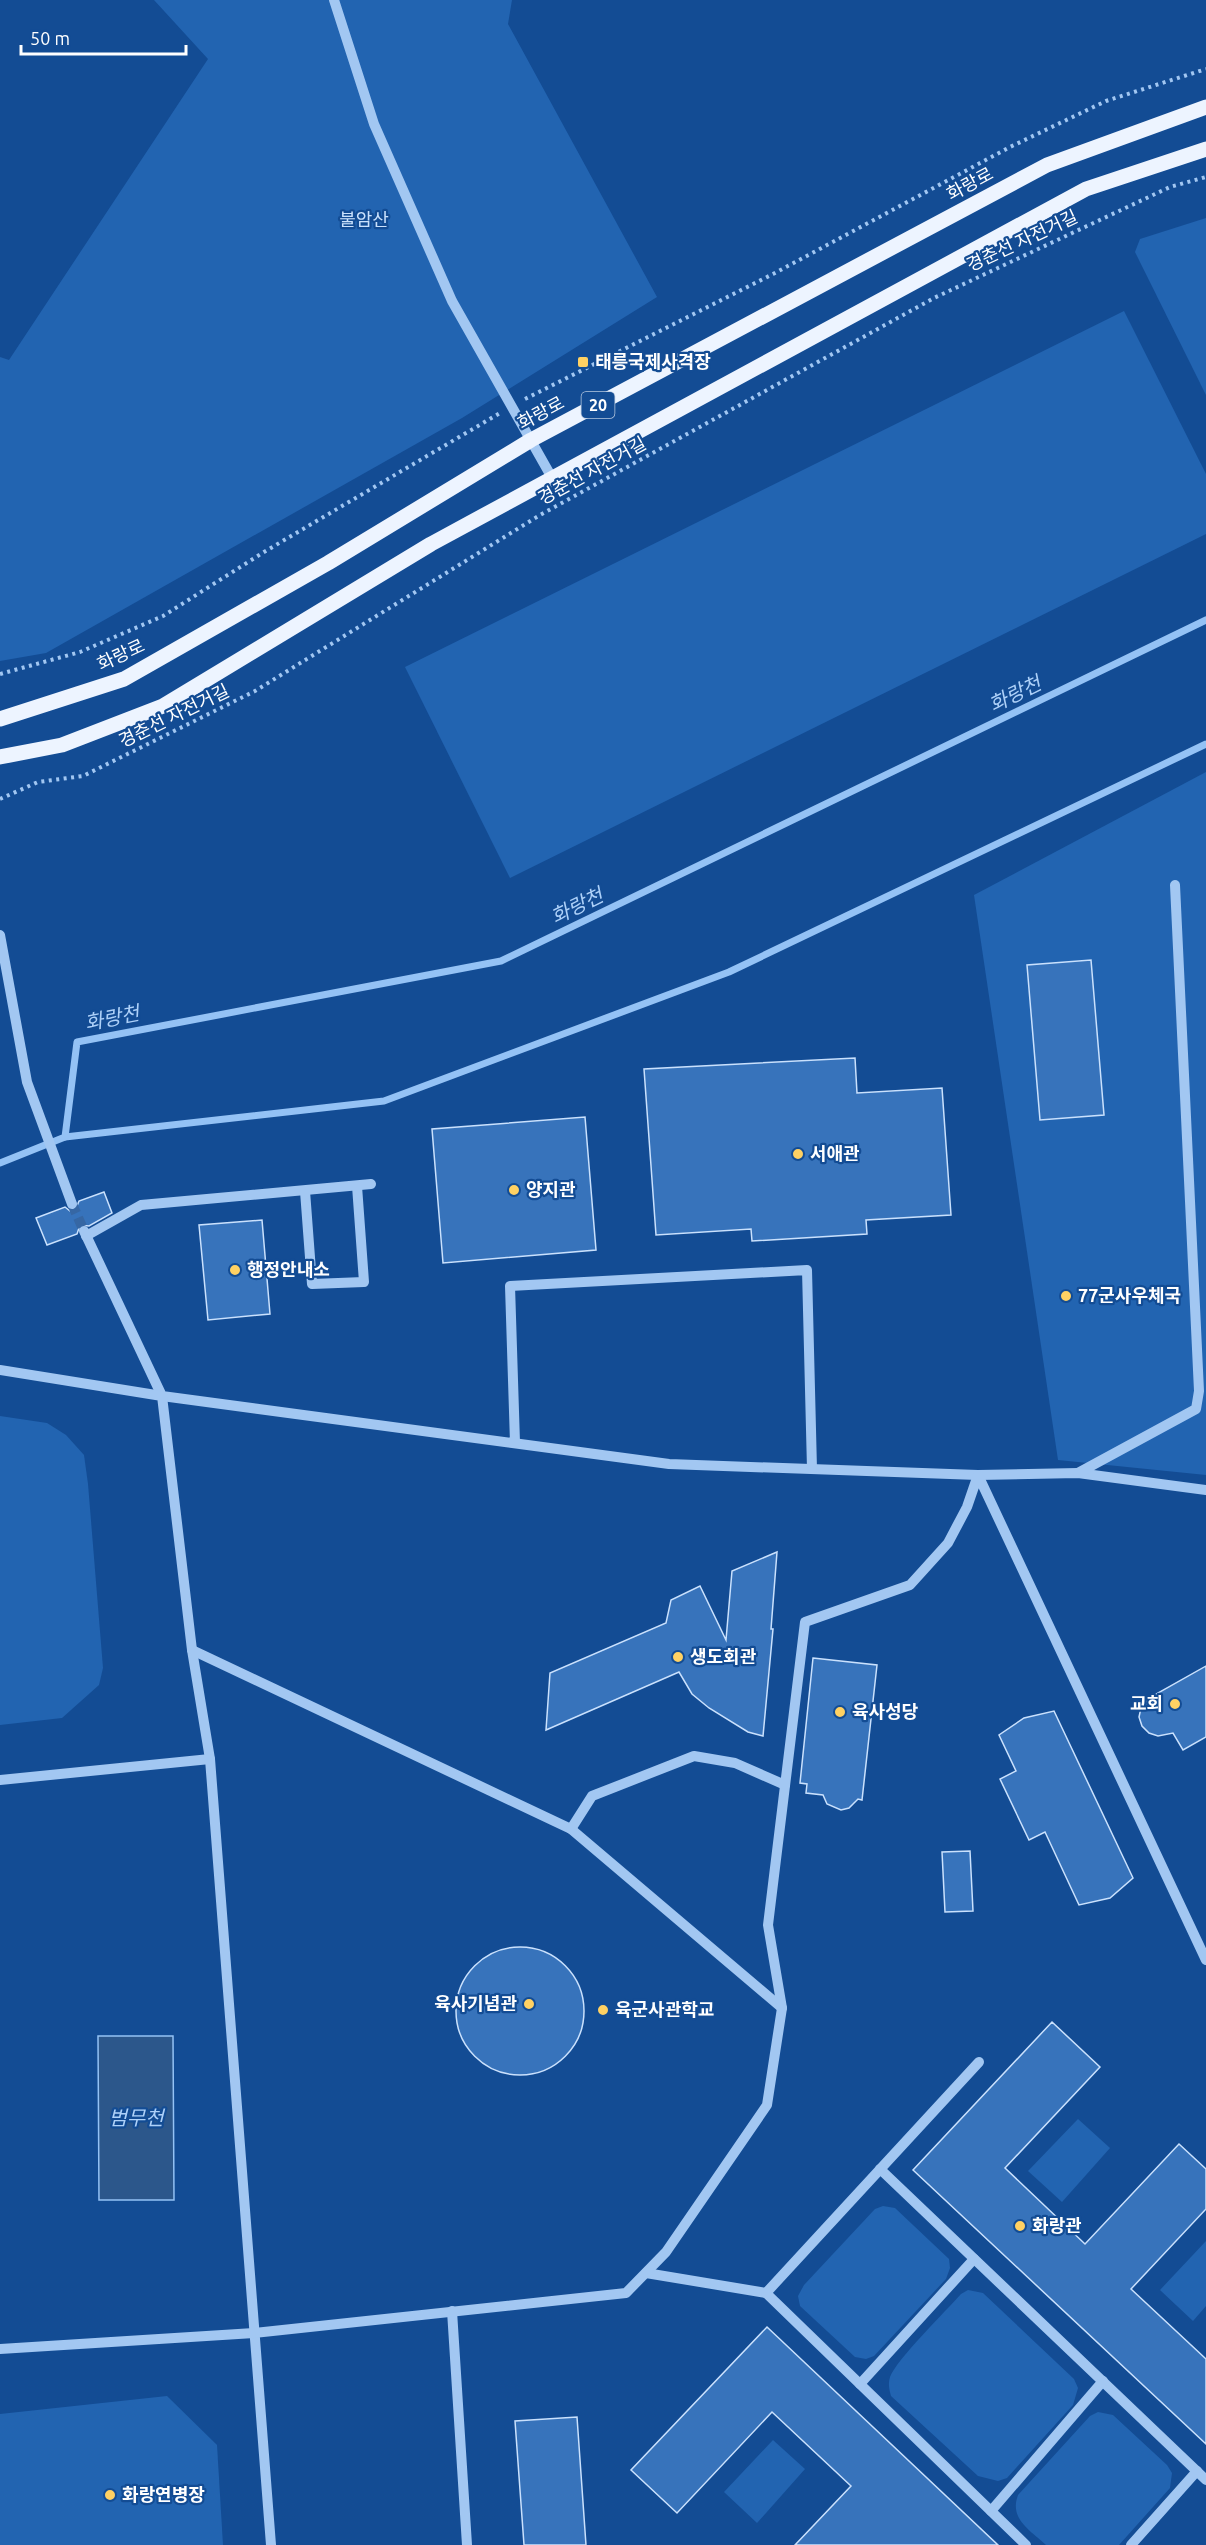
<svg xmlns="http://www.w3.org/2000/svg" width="1206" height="2545" font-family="Ubuntu,'Noto Sans KR',sans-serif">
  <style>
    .green { fill: #2264b1 }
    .water { fill: #2c578b; stroke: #94c2f5; stroke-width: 1.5 }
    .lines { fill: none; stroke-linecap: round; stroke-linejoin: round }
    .stream { stroke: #94c2f5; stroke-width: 7 }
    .building { fill: #3773bb; stroke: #cae1fd; stroke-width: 1.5 }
    .minor-tunnel { stroke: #3667a4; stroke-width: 10; stroke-dasharray: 10 5; stroke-linecap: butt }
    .path { stroke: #a2c7f2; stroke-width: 4; stroke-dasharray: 3 4.5; stroke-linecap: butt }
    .minor { stroke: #a2c7f2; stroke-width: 10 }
    .major { stroke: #edf4ff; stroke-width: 15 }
    .poi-dot { fill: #ffd163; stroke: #134c94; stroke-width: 2 }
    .labels { text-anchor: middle; stroke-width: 4.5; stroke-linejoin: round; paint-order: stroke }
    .shield { fill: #134c94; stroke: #b8c9df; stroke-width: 1.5 }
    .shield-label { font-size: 16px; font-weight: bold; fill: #fff }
    .street-label { font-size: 18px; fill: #fff; stroke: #134c94 }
    .park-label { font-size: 18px; fill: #cae1fd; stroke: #134c94 }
    .poi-label { font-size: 18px; font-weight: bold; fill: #fff; stroke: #134c94; text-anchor: start }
    .water-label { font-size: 20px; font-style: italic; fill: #aed1f9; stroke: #134c94 }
  </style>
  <rect width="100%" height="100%" fill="#134c94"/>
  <g class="green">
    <path d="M154,0H512L508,24L657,297L462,418L46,653L0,661V357L9,360L208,59Z"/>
    <path d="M1206,218V395L1135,252L1140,239Z"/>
    <path d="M1124,311L1206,474V534L510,878L405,667Z"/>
    <path d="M1206,772V1475L1058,1460L974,895Z"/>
    <path d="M0,1416L47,1423L66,1435L84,1455L88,1484L103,1668L99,1685L62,1718L0,1725Z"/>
    <path d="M1078,2119L1110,2148L1062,2202L1028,2171Z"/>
    <path d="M883,2206L895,2208L949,2259L950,2268L946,2279L874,2356L866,2359L855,2357L800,2306L798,2296L804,2285L875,2209Z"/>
    <path d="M1206,2241V2306L1193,2321L1160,2290Z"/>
    <path d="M968,2290L983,2293L1074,2379L1078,2388L1073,2405L1007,2478L998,2481L978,2476L891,2396C889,2389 888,2384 890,2377C897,2359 946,2311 961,2294Z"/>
    <path d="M167,2396L217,2445L223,2545H0V2414Z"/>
    <path d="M1098,2412L1113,2415L1167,2465L1172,2473L1170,2488L1119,2545H1046C1030,2530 1009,2519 1018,2495L1090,2416Z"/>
    <path d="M773,2440L805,2469L757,2523L724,2492Z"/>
  </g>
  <path class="water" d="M98,2036H173L174,2200H99Z"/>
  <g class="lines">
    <g class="stream">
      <path d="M65,1137L384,1101L729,972L1206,744"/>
      <path d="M0,1163L65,1137L77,1042L501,961L1206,620"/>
    </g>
  </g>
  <g class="building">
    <path d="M1091,960L1104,1115L1040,1120L1027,965Z"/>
    <path d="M855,1058L857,1093L942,1088L951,1215L866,1220L867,1234L752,1241L751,1229L656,1235L644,1069Z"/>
    <path d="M585,1117L596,1250L443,1263L432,1129Z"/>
    <path d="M104,1192L112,1213L89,1226L80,1225L77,1234L47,1245L36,1218L65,1207L70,1211H75L79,1201Z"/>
    <path d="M262,1220L270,1314L208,1320L199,1225Z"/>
    <path d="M777,1552L771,1629H773L763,1736L748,1732L709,1708L692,1694L679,1672L546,1730L550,1673L666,1623L671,1600L700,1586L726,1640L732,1571Z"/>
    <path d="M813,1658L877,1665L862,1800L858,1799L849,1808L841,1810L827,1804L823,1795L806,1793L807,1784L800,1783Z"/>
    <path d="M1206,1666V1737L1183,1750L1173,1733L1158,1736L1149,1733L1142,1726L1139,1717L1141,1708L1149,1698Z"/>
    <path d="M1054,1711L1133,1878L1110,1898L1079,1905L1045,1832L1029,1840L1000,1779L1016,1771L999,1735L1024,1718Z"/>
    <path d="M970,1851L973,1911L945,1912L942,1852Z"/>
    <circle cx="520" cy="2011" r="64"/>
    <path d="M1052,2022L1100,2067L1005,2168L1085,2244L1179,2144L1206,2169V2209L1131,2289L1206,2359V2444L913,2170Z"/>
    <path d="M767,2327L998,2545H795L851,2486L772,2412L677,2513L631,2470Z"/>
    <path d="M577,2417L586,2545H524L515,2421Z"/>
  </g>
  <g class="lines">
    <path class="minor-tunnel" d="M72,1204L84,1231"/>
    <g class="path">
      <path d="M525,399L773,274L1010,147L1106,101L1206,69"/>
      <path d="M0,674L80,652L163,616L264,552L500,413"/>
      <path d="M0,799L38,782L83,776L255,691L540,515L934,298L1170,187L1206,177"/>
    </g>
    <g class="minor">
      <path d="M334,0L374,124L452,301L551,476"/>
      <path d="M0,935L27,1082L72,1204"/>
      <path d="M305,1191L312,1284L364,1282L357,1186"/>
      <path d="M84,1231L162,1396L669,1464L978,1475L1078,1473L1206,1490"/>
      <path d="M86,1236L141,1205L371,1184"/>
      <path d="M0,1370L162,1396L192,1650L210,1759L271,2545"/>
      <path d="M515,1443L510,1286L807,1270L812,1469"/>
      <path d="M1078,1473L1196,1409L1199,1391L1175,885"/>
      <path d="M192,1650L571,1829L782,2008"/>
      <path d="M0,1780L210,1759"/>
      <path d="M571,1829L592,1796L694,1756L735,1763L785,1785"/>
      <path d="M880,2169L1206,2480"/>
      <path d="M646,2273L766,2293L1026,2545"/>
      <path d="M766,2293L979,2062"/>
      <path d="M452,2311L467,2545"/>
      <path d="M0,2349L254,2333L626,2293L666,2252L767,2105L782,2008L768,1925L805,1622L910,1585L948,1543L967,1507L978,1475L1206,1960"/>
      <path d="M860,2384L974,2259"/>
      <path d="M991,2511L1103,2381"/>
      <path d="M1131,2545L1197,2471"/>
    </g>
    <g class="major">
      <path d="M0,719L124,679L328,563L531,440L1047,165L1206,107"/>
      <path d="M0,757L62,745L163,706L431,544L1086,189L1206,149"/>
    </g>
  </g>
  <g class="poi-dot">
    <rect x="577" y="356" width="12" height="12" rx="3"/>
    <circle cx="798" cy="1154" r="6"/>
    <circle cx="514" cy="1190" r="6"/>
    <circle cx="235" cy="1270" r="6"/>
    <circle cx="1066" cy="1296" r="6"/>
    <circle cx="678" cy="1657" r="6"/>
    <circle cx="1175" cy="1704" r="6"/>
    <circle cx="840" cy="1712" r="6"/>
    <circle cx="529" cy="2004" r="6"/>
    <circle cx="603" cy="2010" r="6"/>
    <circle cx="1020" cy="2226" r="6"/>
    <circle cx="110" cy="2495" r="6"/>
  </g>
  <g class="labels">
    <rect class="shield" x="581.5" y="392" width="33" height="26" rx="4.5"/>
    <g class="shield-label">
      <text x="598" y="411">20</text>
    </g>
    <g class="street-label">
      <text transform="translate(970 184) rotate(-28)" y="6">화랑로</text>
      <text transform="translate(1022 241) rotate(-25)" y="6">경춘선 자전거길</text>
      <text transform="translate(541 413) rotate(-28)" y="6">화랑로</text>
      <text transform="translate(592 471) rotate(-29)" y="6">경춘선 자전거길</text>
      <text transform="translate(121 655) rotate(-25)" y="6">화랑로</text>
      <text transform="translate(174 716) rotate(-26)" y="6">경춘선 자전거길</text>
    </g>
    <g class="park-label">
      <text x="364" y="226">불암산</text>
    </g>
    <g class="poi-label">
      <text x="595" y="368">태릉국제사격장</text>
      <text x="810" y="1160">서애관</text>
      <text x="526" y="1196">양지관</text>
      <text x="247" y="1276">행정안내소</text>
      <text x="1078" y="1302">77군사우체국</text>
      <text x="690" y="1663">생도회관</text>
      <text x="1163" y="1710" text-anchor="end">교회</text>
      <text x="852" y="1718">육사성당</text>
      <text x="517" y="2010" text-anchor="end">육사기념관</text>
      <text x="615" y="2016">육군사관학교</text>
      <text x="1032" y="2232">화랑관</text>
      <text x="122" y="2501">화랑연병장</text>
    </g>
    <g class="water-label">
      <text transform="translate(1015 694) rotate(-26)" y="7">화랑천</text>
      <text transform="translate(577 906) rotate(-26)" y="7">화랑천</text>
      <text transform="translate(112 1018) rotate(-11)" y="7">화랑천</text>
      <text x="136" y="2125">범무천</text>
    </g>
  </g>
  <path d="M21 45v9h165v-9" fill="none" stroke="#ffffff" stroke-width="3"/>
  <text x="30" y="45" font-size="18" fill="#ffffff" stroke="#134c94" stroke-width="4.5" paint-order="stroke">50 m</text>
</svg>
